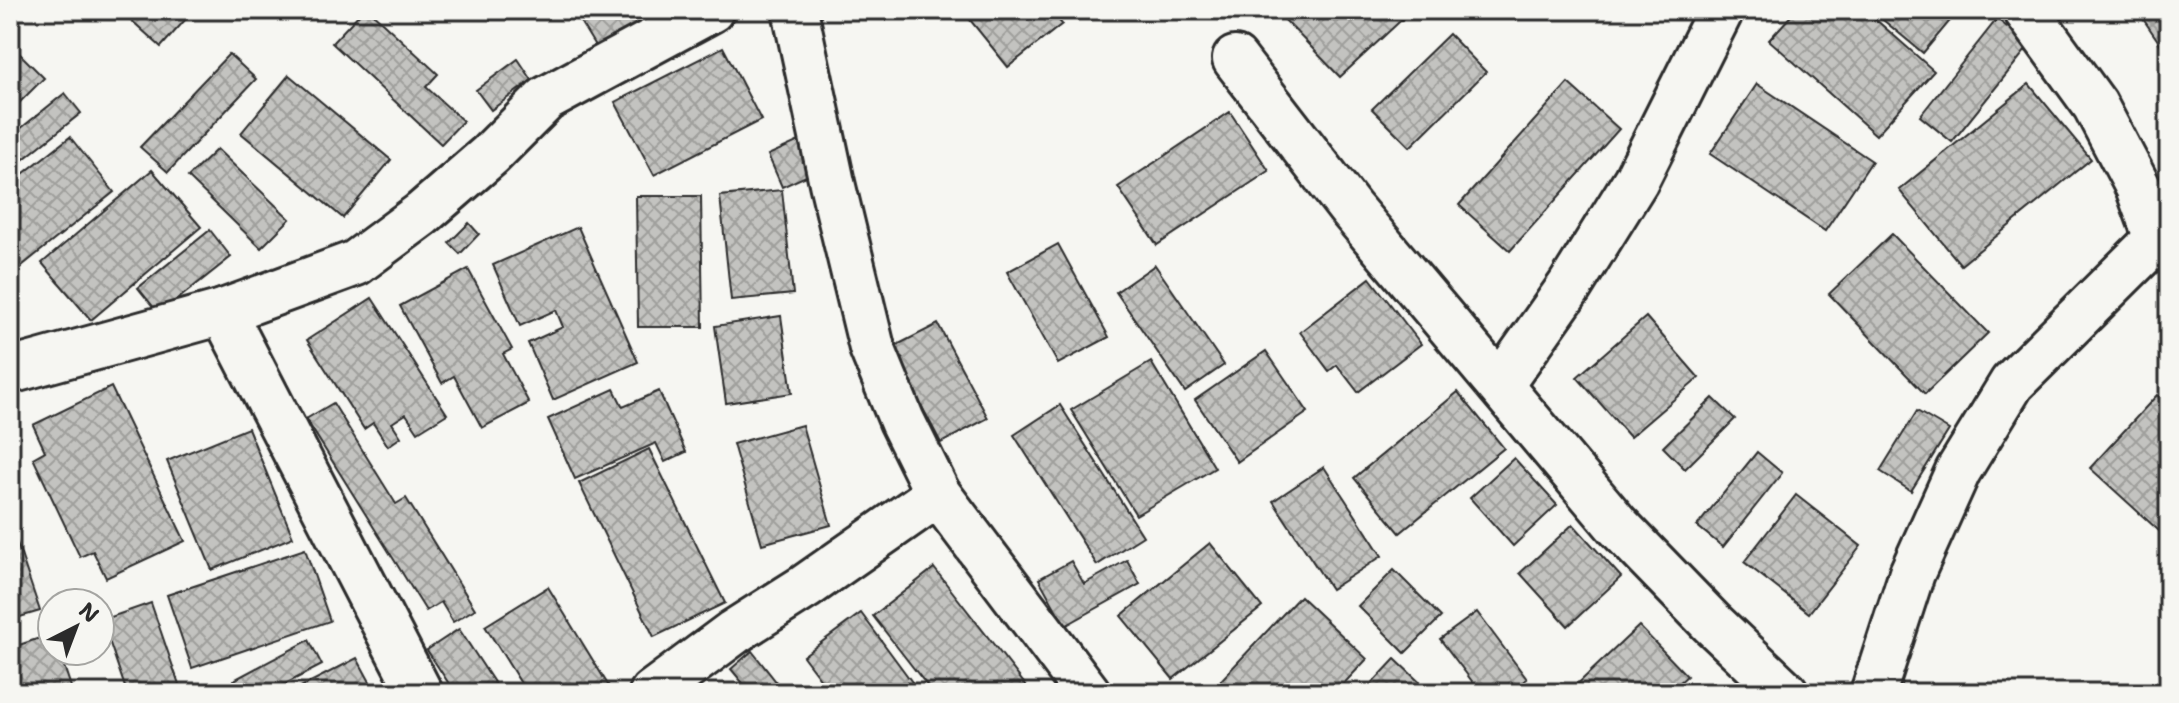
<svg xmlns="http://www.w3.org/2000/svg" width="2179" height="703" font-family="'Shantell Sans',sans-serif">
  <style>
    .building { fill: url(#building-cross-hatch); stroke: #2b2b2b; stroke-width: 2 }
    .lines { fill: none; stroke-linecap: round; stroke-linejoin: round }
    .minor-casing { stroke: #2b2b2b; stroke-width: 50 }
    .minor { stroke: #f6f6f2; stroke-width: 44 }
  </style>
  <defs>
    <pattern id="building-cross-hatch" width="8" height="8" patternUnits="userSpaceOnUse" patternTransform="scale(2)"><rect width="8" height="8" fill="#c3c3c0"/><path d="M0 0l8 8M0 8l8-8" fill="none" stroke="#9f9f9c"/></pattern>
  </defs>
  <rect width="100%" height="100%" fill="#f6f6f2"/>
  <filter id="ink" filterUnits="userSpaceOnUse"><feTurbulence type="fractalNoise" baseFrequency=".0125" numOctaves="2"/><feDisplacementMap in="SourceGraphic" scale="16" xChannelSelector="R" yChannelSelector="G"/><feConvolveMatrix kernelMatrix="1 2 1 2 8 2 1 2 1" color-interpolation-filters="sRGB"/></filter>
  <g filter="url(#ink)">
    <g class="building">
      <path d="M120,10H194L161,47Z"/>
      <path d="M363,10H369L438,74L426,87L463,121L441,144L332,43Z"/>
      <path d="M573,10H672L600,54Z"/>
      <path d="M962,10H1050L1062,24L1008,67Z"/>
      <path d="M1289,10H1412L1340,77L1282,17Z"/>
      <path d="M1796,10H1865L1934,71L1876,135L1769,40Z"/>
      <path d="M1871,10H1959L1923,53Z"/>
      <path d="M2137,10H2169V57Z"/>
      <path d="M1997,19L2030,45L1952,142L1920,116Z"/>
      <path d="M1449,34L1486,72L1410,147L1372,109Z"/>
      <path d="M10,44L44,78L16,106L10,100Z"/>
      <path d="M723,47L761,120L654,175L615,102Z"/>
      <path d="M229,54L256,79L168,172L140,147Z"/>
      <path d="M518,59L532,80L491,110L476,90Z"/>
      <path d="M289,75L391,160L343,218L241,133Z"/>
      <path d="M1568,83L1619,129L1510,251L1459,205Z"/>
      <path d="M1757,84L1872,161L1825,231L1710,154Z"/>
      <path d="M2029,84L2091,159L1961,265L1899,190Z"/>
      <path d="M65,93L81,113L15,166L10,159V137Z"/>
      <path d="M1230,112L1269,171L1157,245L1118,187Z"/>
      <path d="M70,137L114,192L18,269L10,259V184Z"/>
      <path d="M799,141L813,173L782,187L768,155Z"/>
      <path d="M217,149L290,219L261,248L188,177Z"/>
      <path d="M152,170L201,227L91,320L42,263Z"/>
      <path d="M782,190L793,294L731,300L720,196Z"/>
      <path d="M636,196H701L703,327H638Z"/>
      <path d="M469,223L479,234L460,254L449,243Z"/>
      <path d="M578,227L638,362L553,400L528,343L563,327L556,310L520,326L493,265Z"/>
      <path d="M210,230L231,257L159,314L138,288Z"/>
      <path d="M1892,234L1988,333L1925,394L1829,294Z"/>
      <path d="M1058,244L1109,337L1058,364L1007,272Z"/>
      <path d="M1155,265L1224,365L1185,392L1116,292Z"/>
      <path d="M468,269L512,349L503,354L529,403L482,428L454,376L442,383L400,306Z"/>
      <path d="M1370,278L1421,344L1358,392L1337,365L1329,371L1300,332Z"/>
      <path d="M372,298L447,414L418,432L406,414L392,423L401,437L388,446L373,423L364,429L307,340Z"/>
      <path d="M781,316L792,393L726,403L715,326Z"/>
      <path d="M1646,317L1699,378L1630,437L1577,377Z"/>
      <path d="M938,324L988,418L941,443L891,348Z"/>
      <path d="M1266,351L1308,412L1237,462L1195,400Z"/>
      <path d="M1151,362L1215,468L1136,515L1071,410Z"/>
      <path d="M111,387L185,541L106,578L93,551L80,557L33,458L45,451L33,425Z"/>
      <path d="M614,389L623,407L659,391L686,452L665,462L656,443L575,479L548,419Z"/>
      <path d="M1458,392L1504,448L1400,533L1354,478Z"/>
      <path d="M2157,395L2169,406V540L2090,468Z"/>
      <path d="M1713,398L1735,419L1685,469L1663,447Z"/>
      <path d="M333,403L396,504L406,498L475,609L453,622L441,602L426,611L306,419Z"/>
      <path d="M1060,405L1143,536L1097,565L1014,435Z"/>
      <path d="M1917,411L1949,430L1911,491L1880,471Z"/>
      <path d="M802,425L831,525L762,544L733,444Z"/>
      <path d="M248,428L293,537L212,570L167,461Z"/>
      <path d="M649,449L725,603L654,637L579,483Z"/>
      <path d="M1757,452L1782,473L1723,547L1697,526Z"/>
      <path d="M1514,458L1557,505L1513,546L1470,498Z"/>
      <path d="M1324,467L1382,556L1331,589L1273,501Z"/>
      <path d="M1796,495L1861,546L1809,613L1744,562Z"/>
      <path d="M10,522L40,611L10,620Z"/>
      <path d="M1573,524L1621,577L1568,626L1520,573Z"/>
      <path d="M1210,543L1262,607L1173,679L1121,616Z"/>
      <path d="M305,549L330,621L192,668L167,595Z"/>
      <path d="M1127,560L1140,584L1065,626L1039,579L1071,561L1084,584Z"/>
      <path d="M934,568L1030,691L1028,693H933L873,616Z"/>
      <path d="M1394,570L1441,617L1405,653L1358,606Z"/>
      <path d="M548,587L613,693H527L485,626Z"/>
      <path d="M1300,596L1367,659L1335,693H1209Z"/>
      <path d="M151,603L182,693H127L102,620Z"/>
      <path d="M1477,612L1527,679L1508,693H1481L1440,639Z"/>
      <path d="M861,613L920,693H831L803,656Z"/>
      <path d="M1639,626L1687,676L1668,693H1568Z"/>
      <path d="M459,629L501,693H455L427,650Z"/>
      <path d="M52,634V651H59L73,693H10V648Z"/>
      <path d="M309,640L322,665L268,693H241L234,680Z"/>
      <path d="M752,651L785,693H751L731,669Z"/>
      <path d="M357,658L376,693H289Z"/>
      <path d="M1395,659L1431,693L1364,692Z"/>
    </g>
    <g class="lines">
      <defs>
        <g id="minor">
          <path d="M795,10L832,183L872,348L902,421L938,494L1088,693"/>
          <path d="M2026,10L2095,105L2138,187L2157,239"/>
          <path d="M1235,59L1350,208L1617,525L1711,622L1786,693"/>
          <path d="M223,312L420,693"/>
          <path d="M10,371L223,312L356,263L422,214L490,155L546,99L711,10"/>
          <path d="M1501,384L1570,286L1636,180L1721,10"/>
          <path d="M652,693L734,632L805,587L938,494"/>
          <path d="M1873,693L1912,573L1958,471L2012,383L2157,239L2169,232"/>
        </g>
      </defs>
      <use href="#minor" class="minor-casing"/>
      <use href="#minor" class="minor"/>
    </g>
  </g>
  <rect width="2179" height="703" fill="none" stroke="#f6f6f2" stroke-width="40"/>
  <rect x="20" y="20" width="2139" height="663" fill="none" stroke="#2b2b2b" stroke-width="3" filter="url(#ink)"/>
  <g transform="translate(76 627) rotate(42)"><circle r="38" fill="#f6f6f2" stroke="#a5a5a2" stroke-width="2"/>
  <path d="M0-6L14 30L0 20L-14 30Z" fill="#2b2b2b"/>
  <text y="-12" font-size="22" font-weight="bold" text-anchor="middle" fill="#2b2b2b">N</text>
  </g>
</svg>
